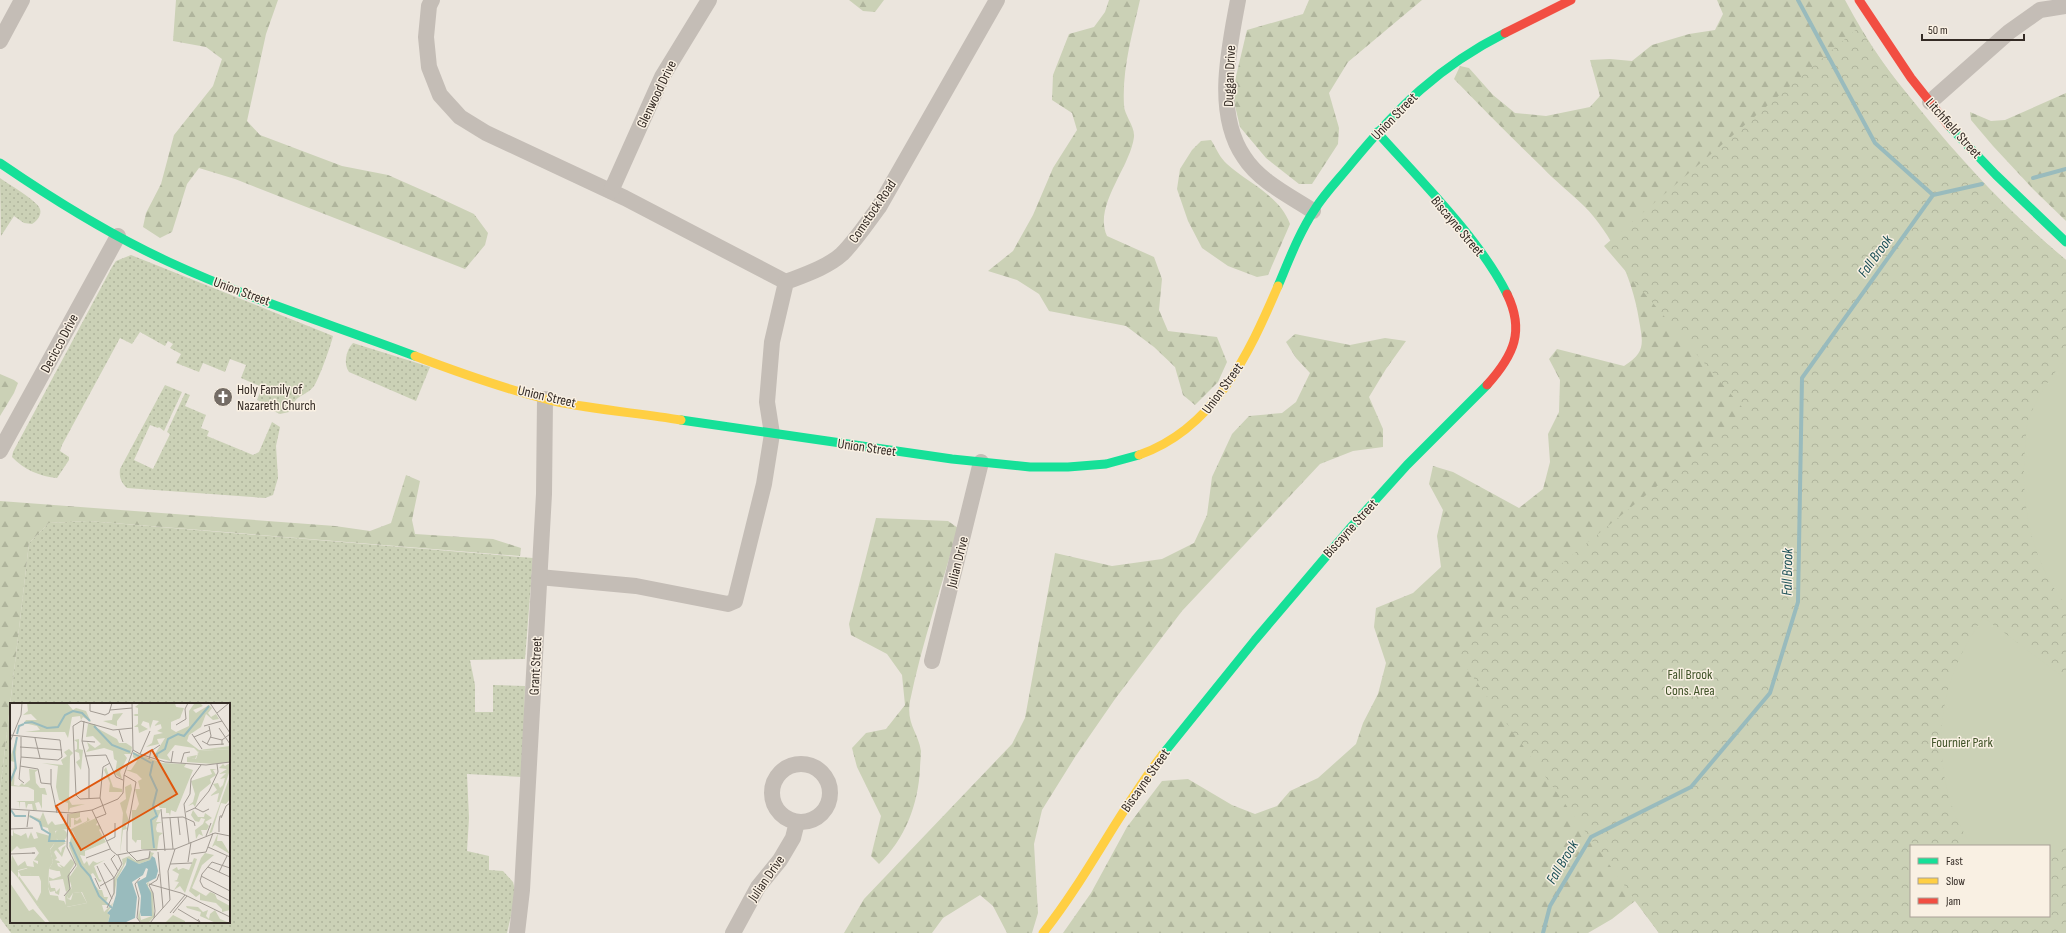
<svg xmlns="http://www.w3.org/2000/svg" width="2066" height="933" font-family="'Sofia Sans Condensed',sans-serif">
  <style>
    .grass { fill: url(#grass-dots); fill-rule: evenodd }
    .forest { fill: url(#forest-firs) }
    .park { fill: url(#park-crowns); fill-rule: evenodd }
    .garden { fill: #cbd1b6 }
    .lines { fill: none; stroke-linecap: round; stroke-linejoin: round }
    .stream { stroke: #99bbbd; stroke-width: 4 }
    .street { stroke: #c4bdb6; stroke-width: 16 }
    .fast { stroke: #16e098; stroke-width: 9 }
    .slow { stroke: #ffcf43; stroke-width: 9 }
    .jam { stroke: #f24e42; stroke-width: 9 }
    .labels { text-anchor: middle; stroke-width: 3; stroke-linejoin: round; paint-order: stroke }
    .street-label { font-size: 14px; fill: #342b25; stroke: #f9f0e3 }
    .poi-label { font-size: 14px; fill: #342b25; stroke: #f9f0e3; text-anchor: start }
    .park-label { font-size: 14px; fill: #415329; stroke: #f9f0e3 }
    .water-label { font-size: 15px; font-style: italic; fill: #1a4f56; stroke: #f9f0e3 }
    .inset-river { fill: none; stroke: #99bbbd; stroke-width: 2 }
    .inset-road { fill: none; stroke: #a29b93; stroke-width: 1 }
    .view { fill: #df570d; fill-opacity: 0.15; stroke: #df570d; stroke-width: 2 }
    .inset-edge { fill: none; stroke: #342b25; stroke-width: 2 }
  </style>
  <defs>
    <pattern id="grass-dots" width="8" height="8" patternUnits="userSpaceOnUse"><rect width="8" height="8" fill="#cbd1b6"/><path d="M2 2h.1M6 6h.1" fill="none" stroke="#afb49c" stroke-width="1.8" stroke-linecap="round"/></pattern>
    <pattern id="forest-firs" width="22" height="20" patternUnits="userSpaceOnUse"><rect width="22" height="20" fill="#cbd1b6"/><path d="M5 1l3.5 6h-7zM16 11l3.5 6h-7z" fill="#afb49c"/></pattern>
    <pattern id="park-crowns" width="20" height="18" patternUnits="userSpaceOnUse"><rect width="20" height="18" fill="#cbd1b6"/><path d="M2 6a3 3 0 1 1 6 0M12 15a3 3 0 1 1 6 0" fill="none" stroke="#afb49c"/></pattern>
  </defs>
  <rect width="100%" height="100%" fill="#ebe5dd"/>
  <g class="grass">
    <path d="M0,178C8,184 38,201 40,209C42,215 37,221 32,224L24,223L14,216L1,236Z"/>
    <path d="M131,255L333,336C331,345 319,379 314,386C303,399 298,391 289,412L280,414L265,407L266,404L257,400L262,387L241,378L246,365L230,359L225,372L203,363L199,372L176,363L181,354L170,348L173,344L168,341L165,346L140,332L132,344L120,338L62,445L60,451L69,457V460L57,478C41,477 23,469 12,457L13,452L112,267L116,261Z"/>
    <path d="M353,343L430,367L416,401L349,372C343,364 346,350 353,343Z"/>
    <path d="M165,385L182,392L164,431L159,427L158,428L150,425L134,460L153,469L170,434L167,432L185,393L190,395L185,406L206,415L201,428L209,431L207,436L253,455L259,452L272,422L280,427L276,446L278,478L273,495L265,498L127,488C121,482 119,478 120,469Z"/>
    <path d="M88,521L533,558L525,659L470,660L475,685V712H493V685L525,686L523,777L467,774L469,818L467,851L489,856V870L503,871L513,882L516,894L507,933H11L0,918V791L29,543L49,523ZM11,704H229V922H11Z"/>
  </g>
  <g class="forest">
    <path d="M176,0H278L266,34L247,121L260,135L342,166L388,175L431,194L474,214L488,233L485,245L465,269L235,179L199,168L187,184L172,232L160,238L143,227L146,213L161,184L174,135L213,86L222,59L206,47L173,41Z"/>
    <path d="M849,0H884L875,12L863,11Z"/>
    <path d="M1109,0H1140C1132,35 1122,69 1124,105C1124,115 1135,126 1134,137C1130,168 1093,206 1107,236L1154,257L1162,279L1159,310L1168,331L1217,337L1227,362L1218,382L1195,405L1183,395L1175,367L1154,347L1126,326L1049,311L1039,294L1017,280L988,271L1013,251L1033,215L1053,168L1077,130L1072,113L1052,100L1053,75L1069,34L1094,27L1105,12Z"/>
    <path d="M1309,0H1422L1348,62L1329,93L1339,128L1338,144L1312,184H1299L1266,158L1240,127L1232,93L1247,30L1303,14Z"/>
    <path d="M1717,0H1845C1894,94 1985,192 2066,260L1911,846V916L1659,933L1635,901L1612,919L1588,933H1063L1091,893L1127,827L1162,781L1188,779L1232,805L1255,814L1277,806L1290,791L1318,778L1356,744L1363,723L1378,694L1386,663L1374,627L1376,608L1413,593L1441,567L1437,536L1443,510L1429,484L1433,466L1453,472L1519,508L1543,489L1550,462L1548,434L1559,412L1560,380L1549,359L1557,349L1624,366C1646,352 1643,343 1639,320C1633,280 1613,235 1584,206C1571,193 1555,181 1542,167C1512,138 1483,109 1454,79L1460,66L1469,68L1493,95L1515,113L1546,116L1590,107L1600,96L1590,60L1610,59L1632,61L1652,45L1689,34L1715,30L1723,14Z"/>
    <path d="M2066,93V221L2033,189L1993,146L1971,120L1970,112L1991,121L2005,120Z"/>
    <path d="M1211,140C1216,148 1220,158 1227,164C1248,183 1279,195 1290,224L1268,275L1257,277L1228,266L1202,248L1188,221L1177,189L1180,169L1192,150L1201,141Z"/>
    <path d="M1295,334L1350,345L1385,338L1406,341L1386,369L1369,397L1383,429V447L1353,451L1320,464L1182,611L1115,699L1075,757L1042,810L1034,844L1038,913L1032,933H1007L993,906L980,895L943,918L932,933H844L864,899L1012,744L1025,718L1055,553L1112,566L1162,559L1194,543L1207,515L1212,477L1232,434L1249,416L1282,413L1296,402L1310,373L1296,358L1286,342Z"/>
    <path d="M0,374L14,380L18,383L14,393L0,416Z"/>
    <path d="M406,475L420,481L412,520L415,534L493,539L521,548L520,556L88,521L49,523L29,543L0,791V501L335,526L370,531L391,523Z"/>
    <path d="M876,518L948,521L958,528C942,585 922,643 910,701C906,724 918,732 921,751C921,757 920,763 920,769C918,805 905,839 879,864L871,856L881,816L857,767L852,748L866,733L886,729L905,705L902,675L887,654L851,635L849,624Z"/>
  </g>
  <path class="park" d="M1859,27C1877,57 1900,85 1922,112C1966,166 2013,216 2066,260V933H1659L1454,651L1747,413L1604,246ZM1911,846H2049V916H1911Z"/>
  <g class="garden">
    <path d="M2066,359V605C2031,562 2020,502 2025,448C2026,440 2026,429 2028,421C2036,398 2050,377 2066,359Z"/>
    <path d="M1983,617L2066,679V839L2049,861V846H1972C1939,798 1933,731 1952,677C1959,656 1971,636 1983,617Z"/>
  </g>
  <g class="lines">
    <g class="stream">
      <path d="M1798,0L1875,143L1933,195"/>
      <path d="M2033,178L2066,169"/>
      <path d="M1543,933L1550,906L1591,837L1691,787L1770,693L1798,602L1802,378L1933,195L1982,184"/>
    </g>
    <g class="street">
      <path d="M432,0L429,6L426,37L429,67L440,95L460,117L486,133L625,198L786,282"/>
      <path d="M1238,0C1229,49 1214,113 1244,157C1259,181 1290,196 1313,211"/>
      <path d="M0,41L22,0"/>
      <path d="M1930,102L2009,32L2040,10L2066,6"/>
      <path d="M611,191L662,77L709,0"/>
      <path d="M0,451L118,236"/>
      <path d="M539,577L636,586L728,604L735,601L764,484L772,434L767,402L772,342L786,282C804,275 828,267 842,254C856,240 867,223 879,207L997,0"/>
      <path d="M932,661L981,462"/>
      <circle cx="801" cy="793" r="29"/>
      <path d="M517,933L522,890L544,494L545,399"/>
      <path d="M733,933L758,887L780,860L793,838L797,822"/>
    </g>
    <g class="fast">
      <path d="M1949,126L1996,175L2066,242"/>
      <path d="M1377,132C1419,179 1479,238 1507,294"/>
      <path d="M0,163C54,200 110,235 169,262C249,299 333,325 415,356"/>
      <path d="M1278,286C1289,260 1299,233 1315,209C1325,193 1339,179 1351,164C1398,107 1438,67 1505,33"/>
      <path d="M681,420L952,459L1030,467H1068L1106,464L1139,455"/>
      <path d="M1163,754L1255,640L1352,526L1407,465L1487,385"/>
    </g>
    <g class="slow">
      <path d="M415,356C460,373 507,390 554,401C596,410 639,413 681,420"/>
      <path d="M1139,455C1214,429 1249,354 1278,286"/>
      <path d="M1043,933C1088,876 1119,811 1163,754"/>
    </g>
    <g class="jam">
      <path d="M1859,0L1911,78L1949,126"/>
      <path d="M1505,33L1571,0"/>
      <path d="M1487,385C1514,355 1525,331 1507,294"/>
    </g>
  </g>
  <defs>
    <symbol id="church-disc" viewBox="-11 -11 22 22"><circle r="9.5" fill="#746c65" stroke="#f9f0e3"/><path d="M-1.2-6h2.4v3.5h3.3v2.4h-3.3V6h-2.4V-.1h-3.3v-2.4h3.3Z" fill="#fff"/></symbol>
  </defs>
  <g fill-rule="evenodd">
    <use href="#church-disc" x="212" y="386" width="22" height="22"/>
  </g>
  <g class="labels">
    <g class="street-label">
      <text transform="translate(1229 76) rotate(-88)" y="5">Duggan Drive</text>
      <text transform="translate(656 94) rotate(-64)" y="5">Glenwood Drive</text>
      <text transform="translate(1394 116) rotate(-46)" y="5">Union Street</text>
      <text transform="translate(1954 128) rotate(48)" y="5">Litchfield Street</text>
      <text transform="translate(872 211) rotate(-56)" y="5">Comstock Road</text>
      <text transform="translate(1458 226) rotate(50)" y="5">Biscayne Street</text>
      <text transform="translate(242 291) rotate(20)" y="5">Union Street</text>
      <text transform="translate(59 343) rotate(-62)" y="5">Decicco Drive</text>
      <text transform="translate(1222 388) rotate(-54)" y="5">Union Street</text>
      <text transform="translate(547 396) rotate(13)" y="5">Union Street</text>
      <text transform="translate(867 447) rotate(8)" y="5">Union Street</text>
      <text transform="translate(1350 528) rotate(-48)" y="5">Biscayne Street</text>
      <text transform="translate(957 562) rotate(-76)" y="5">Julian Drive</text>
      <text transform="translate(535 666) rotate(-87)" y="5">Grant Street</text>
      <text transform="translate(1145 780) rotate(-55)" y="5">Biscayne Street</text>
      <text transform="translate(766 878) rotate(-55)" y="5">Julian Drive</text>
    </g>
    <g class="poi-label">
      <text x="237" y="394">Holy Family of<tspan x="237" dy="16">Nazareth Church</tspan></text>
    </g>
    <g class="park-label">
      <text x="1690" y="679">Fall Brook<tspan x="1690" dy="16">Cons. Area</tspan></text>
      <text x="1962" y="747">Fournier Park</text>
    </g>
    <g class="water-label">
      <text transform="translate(1875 256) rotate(-54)" y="5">Fall Brook</text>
      <text transform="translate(1787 572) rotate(-89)" y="5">Fall Brook</text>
      <text transform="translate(1562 862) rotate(-59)" y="5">Fall Brook</text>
    </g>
  </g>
  <g transform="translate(10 703)">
    <rect width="220" height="220" fill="#ebe5dd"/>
    <path d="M70,109V114L64,116L67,118L70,115L72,119L64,122V115H61V124H59V111ZM86,115L88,120L86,121L87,123L89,121L91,125L89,127L96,139L77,147L70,145L62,126ZM45,140H56L48,145L51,150L52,145L56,142L52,154L46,147L44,149L47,155L45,157L49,158L50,160H47L48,163L52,165L49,161L54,164L61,156L65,160L60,168V186L56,189L53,176L39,178L41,185H45L46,189L50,185L49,192L45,190V188L40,189L38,184L39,174L43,176L51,173L49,165L50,168H47L39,166L43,159L40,147ZM19,165L21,172H31L32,181L29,173H11L8,168ZM9,173L27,198L32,187L31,202L28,204L8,175ZM62,182L61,188L57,194L58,196L61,197L63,190L71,189L77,200L56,204L55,193Z" fill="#cbd1b6"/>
    <path d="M17,0H57L63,7L66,5L76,8L81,19L73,14L71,17L70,13L62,14L58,35L55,29H15L30,27L27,23L14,20L16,17H27L21,11L13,12L18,8ZM130,0H165L166,4L174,5L170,15L161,19V26L166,29L179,23V8L184,1L190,0L193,3L183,7L186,10L199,2L202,5L198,10L201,14L206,11L209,16L203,17L196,11L191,24L179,32L177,38L189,47L220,43V46L189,48L185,56L177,54L187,52L188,49L184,45L165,42L157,52L161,58L143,54L155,35L147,36L149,41L136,44L142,40L144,32L153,30L147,28L154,24L151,21L144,23L149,18L143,17L140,26L139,20L133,18L131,22L138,26L129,30L128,24H124L128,21V13L123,11H128V5L125,4ZM113,10L107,18V23L93,18L102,17L103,11ZM78,21H85L87,25L107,36L109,40H116L122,44L121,51H114L117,55L110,69L112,76L105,71L107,58L104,56L103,48L94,45L76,49L79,45L77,39L85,45L91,41L83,33L76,34ZM7,34L4,82L9,83L12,80L14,82L20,77L19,66L28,67L25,69L26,80L30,85H35L37,92L32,91V106L29,99L25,100L27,107H23L22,101H18L16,106L15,99H10L9,106V99L6,98H24V87L18,84L0,83L5,59L0,58V55ZM69,36V46L73,47L71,67L66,59L70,56L69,50L64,48L67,46V39L64,37ZM59,46L63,50L60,53L59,97L62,102L75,101L60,105L58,110V100L49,97L46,84L48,63L32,60L53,62L51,57L57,53L54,49ZM123,49L152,60L166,109L161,107L160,113L159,110H156V105H150L147,101L145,104V107H151L146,119H152L147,121L146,126L147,129L153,130L149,133L147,148L131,146V137H127L126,140L122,136V107H126L129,101L125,86H130L128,78L132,76L127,71L116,67H121L127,58L123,54ZM220,60V67L209,99H207L209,90L200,93L207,87L203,81L208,80L210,85L213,82L215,75L210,76L216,70L209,71L217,66L209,65L213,61L215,63ZM96,64L103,84L112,86V89H99L100,80L94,67ZM200,66H207L203,67L206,72L200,76L201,80L190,89L185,104L183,101L178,103L183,99L185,91L181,78L202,71ZM220,73V96L216,101L211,100L202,129L199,131ZM121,81L122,86L116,109L119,118L115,120L117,126L113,127L110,151L113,110L110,100L116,96L115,84ZM183,107L188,114H194L195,110L202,115L195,119L199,123L197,127H191L193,133L189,131L186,136L185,127L193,121L195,116L191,115L189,119L185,118L181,112ZM33,109L38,122L42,118L45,122L57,120V126L45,128L47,137L57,138L54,140L44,141L40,146L43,159L39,166L38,184L40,192L48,193L49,197L54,198L57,204L77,200L72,189L63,190L59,196L57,194L62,185L59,175L67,163L59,143L61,134L59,127L77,118V114L80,117L85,114L62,128L69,145L74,147L96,139L75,148V153L70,152L74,161L77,158L79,163L83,158L87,160L95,157L84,163L89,176L92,178L89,179L83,170L81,171L83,180L89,187H92L94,194H98L96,199L98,202H92L94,209L104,199L97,210L100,211L98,220H40L28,204L31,201V172H21L17,165L8,167V175L0,166L2,152L8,163L15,158L17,163L24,164L23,158L28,161V158L24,157L29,150L25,144L10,146L7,143L0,150V132L3,133V126L4,130L11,133L16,130L18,136L21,129L24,136L28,135L26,129L40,133L38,125L30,123L28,118L19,114V112L30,116ZM208,130L207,138H212L220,151L205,142L202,144ZM140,149L144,150L140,157L129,161L117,157L107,176L104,194V177L113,162L112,156L119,153L126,158L138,156ZM195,150L204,152L192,162L182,185L196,193L200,189L205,191L207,196L220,203V207L212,209V206L206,200L190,197V191L186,194L179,188L191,155ZM184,155L187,156L175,190L170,183L164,187L169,179L164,178L167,177L169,171L162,167L167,164L168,167L173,165L179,167ZM139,177L138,184L143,190L144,214L138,220H132L128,216L129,206L131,217L142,213L136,182ZM0,180L21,211L1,220L0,219ZM176,203L188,204L193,209L198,207L196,213L199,216L200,211L205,207L210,216L220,220H206L190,213L191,209L177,205Z" fill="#cbd1b6"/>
    <path d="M133,0H159L172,7L170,15L161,18L158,14V27L154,33L149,15L128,19V13H123L128,11V4H133ZM220,46V59L203,61L177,59V54L186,56L189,48ZM133,54L152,60L176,61L174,64L183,67L166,109L131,94L138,75L127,71ZM23,206L36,220H0V218ZM163,212L175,218V220H155Z" fill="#cbd1b6"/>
    <path d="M152,63L162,66L160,76L153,70ZM155,78L166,80L164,90L158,87ZM45 132a6 6 0 1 1 12 0a6 6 0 1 1-12 0Z" fill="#cbd1b6"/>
    <path d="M142,153L145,155L148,168L146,175L136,180L141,190L142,213H131L130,209L131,193L127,179L136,174L138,166L136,165L133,172L122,179L127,194L125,215L114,220H98L100,212L97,210L102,205L106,192L107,176L116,162L117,155L129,161L140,157Z" fill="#99bbbd"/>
    <path class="inset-river" d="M14,20L22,19L37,25L48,24L55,12L63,8L72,10L80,18M84,23L102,42L120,49M7,31L9,23L14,21M123,50L141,60M147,54V51L155,46L158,36L168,31L174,33L199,3M143,58L140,72L147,87L143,103L147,113L141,117L144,145M0,79L6,65L4,49L7,34M1,107L5,113H16M20,113L30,119L32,126L40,131L39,138H55M60,139L71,163L80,173L89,193L102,205"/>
    <path class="inset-road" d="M80,0V8L95,12L99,10L102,0M122,0L123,47L130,51L155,59L196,62L220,59M200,0L220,30M100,7L122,5M207,10L219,0M74,18L72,38L79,66V95M166,22L176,16L175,6L178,0M194,23L212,18M209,25L220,41M109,27L113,39M182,31L192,46M0,32L50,37L52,54L48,57L11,54V34M184,34L200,27M200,34L212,37M25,35L30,55M72,38L85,39M192,38L199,42L214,41M0,39L11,12L12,0M197,41L201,33L199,23M212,42V37L220,31M10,44L52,47M130,51L140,28M75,53L96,52L106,74L113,77M11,54L9,76L14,80M139,56L141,48L150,42M161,60L163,48M171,60L174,50L180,49M10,63L28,66L31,80L41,81M41,66V82L47,110M114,72L126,79L117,129V148L127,158L139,155L140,148M90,95L70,96L66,92L63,23L71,18L103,27L123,25M185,105L193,109L199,106M0,106L62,110L82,107L108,96L113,90L114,72L123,47M151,106L155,148M82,107L101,147L107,152L133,147L165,146L205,130L220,133M176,109L185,105L199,88L208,69L207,61M212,113L216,103L220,100M168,114L170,132M86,115L96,111L90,95L93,64L100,60M152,115L173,114L184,119L185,123M160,115L163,146M17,124L19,108M0,126L23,125M209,129V119L210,113H212L211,115M196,133L201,120M97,138L105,134V120M179,140L174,101L180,91L181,76L191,62M198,144L220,154M148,149L153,205M0,151L25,150H22M181,151L196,149L203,130M105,152L101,156L108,168M76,155L100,146M178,159L181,139M160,161L182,160M87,163L102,196M198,164L220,174M220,165L202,159L192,171L190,178L193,184L220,198M209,169L217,153M191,173L220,188M85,175L90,186M130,175L125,181L129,195L127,215L131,220M139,181L171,190L220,214M90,183L104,175L94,160M54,193L60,186L58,173L66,162L57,144L58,111M97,205L104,190V175L112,161L108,152M168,206L190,219L188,216M160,210L175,192M163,210L177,193M144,215L160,197L158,168L165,146M140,220L144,215L145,208L143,190L139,182L147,177L149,171"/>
    <path class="view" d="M142,47L167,91L71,147L46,103Z"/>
    <rect width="220" height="220" class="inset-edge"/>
  </g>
  <rect x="1910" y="845" width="140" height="72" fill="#f9f0e3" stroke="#aaa197"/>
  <rect x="1918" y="858" width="20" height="6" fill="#16e098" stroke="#aaa197"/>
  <text x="1946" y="865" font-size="12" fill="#342b25">Fast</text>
  <rect x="1918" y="878" width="20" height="6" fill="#ffcf43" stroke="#aaa197"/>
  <text x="1946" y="885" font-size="12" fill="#342b25">Slow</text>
  <rect x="1918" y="898" width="20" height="6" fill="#f24e42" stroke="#aaa197"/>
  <text x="1946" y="905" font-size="12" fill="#342b25">Jam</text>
  <path d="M1922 34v6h102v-6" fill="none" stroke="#342b25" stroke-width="2"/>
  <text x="1928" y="34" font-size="12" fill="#342b25" stroke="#f9f0e3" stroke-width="3" paint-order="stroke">50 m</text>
</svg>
